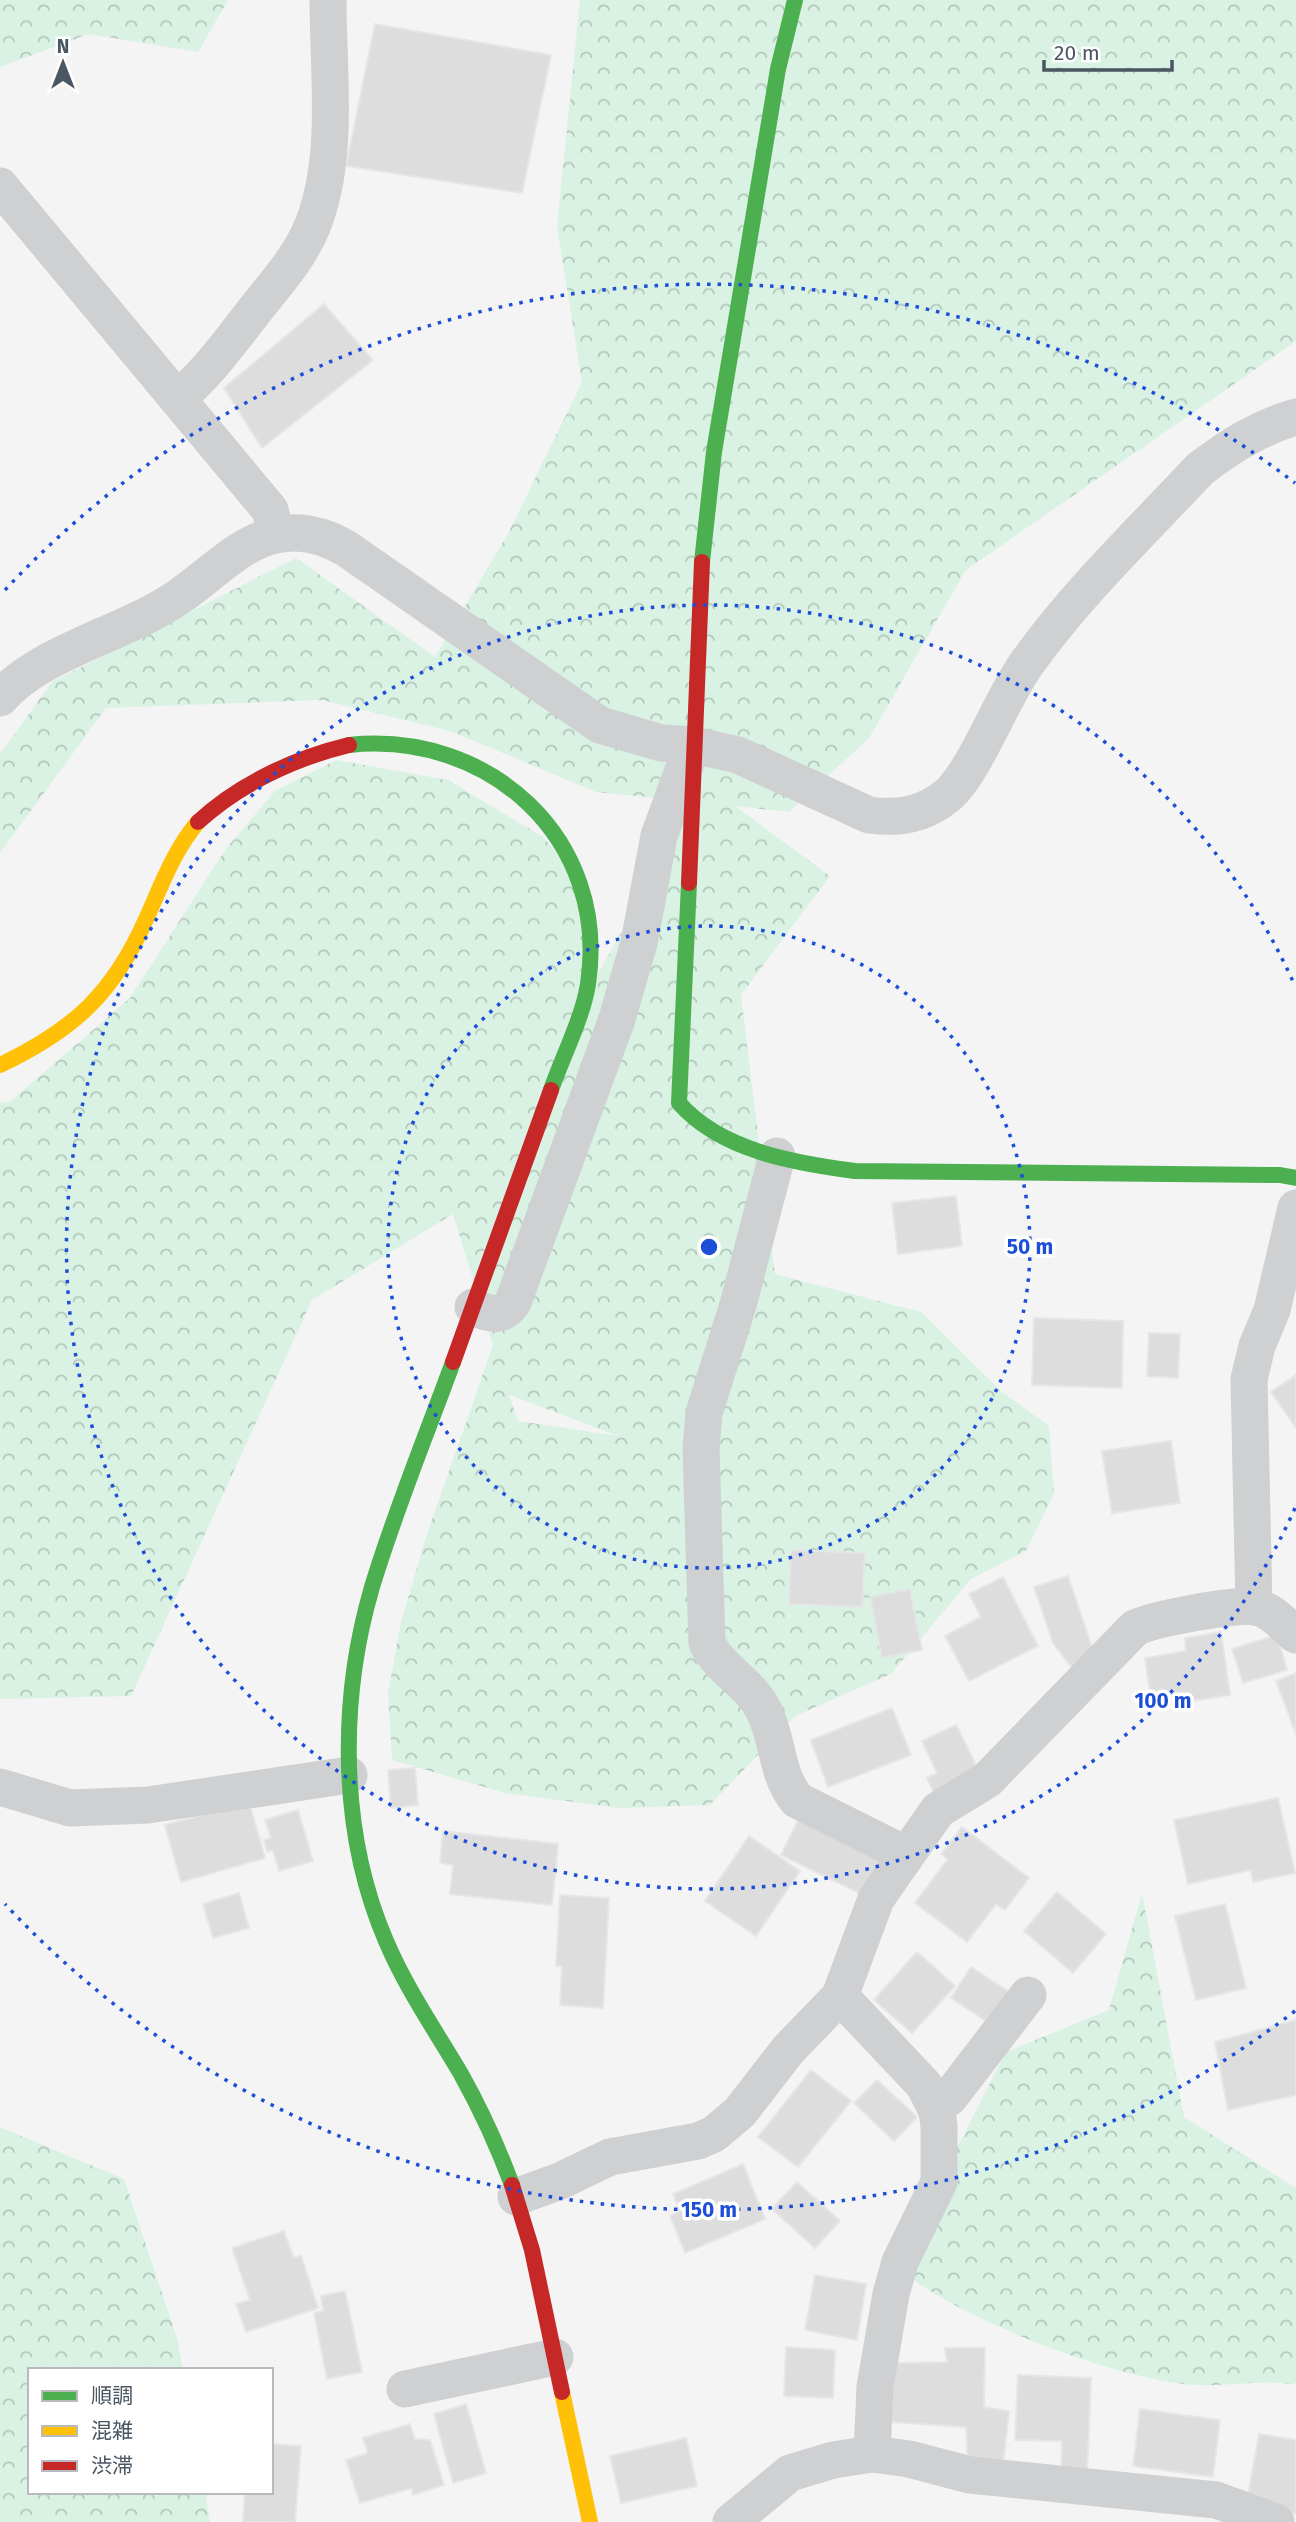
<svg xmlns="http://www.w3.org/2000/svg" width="1296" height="2522" font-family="'Fira Sans','Noto Sans JP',sans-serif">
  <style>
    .forest { fill: url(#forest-crowns); fill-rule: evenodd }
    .building { fill: #ddddde; stroke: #e5e6e7; stroke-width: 2 }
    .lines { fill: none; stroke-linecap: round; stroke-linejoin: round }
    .street { stroke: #ced0d2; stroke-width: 37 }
    .fast { stroke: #4caf50; stroke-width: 16 }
    .slow { stroke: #ffc107; stroke-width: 16 }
    .jam { stroke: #c62828; stroke-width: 16 }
    .ring { fill: none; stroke: #1d4ed8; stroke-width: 3.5; stroke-dasharray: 3.5 7 }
    .centre { fill: #1d4ed8; stroke: #fff; stroke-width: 3.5 }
    .ring-label { font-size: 21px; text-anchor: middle; font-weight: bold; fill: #1d4ed8; stroke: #fff; stroke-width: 7; stroke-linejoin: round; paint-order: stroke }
  </style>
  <defs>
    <pattern id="forest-crowns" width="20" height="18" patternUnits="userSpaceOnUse" patternTransform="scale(1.75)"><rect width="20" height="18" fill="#d9f2e3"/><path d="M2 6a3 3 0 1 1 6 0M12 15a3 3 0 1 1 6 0" fill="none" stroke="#b2c7bb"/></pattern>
  </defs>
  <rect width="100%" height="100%" fill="#f4f4f4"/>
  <g class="forest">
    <path d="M0,0H228L198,52L89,34L0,67Z"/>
    <path d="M580,0H1296V341L966,570L869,738L789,812L735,806L830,876L741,995L775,1274L921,1312L1001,1391L1049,1426L1054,1494L1026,1551L971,1579L891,1674L795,1716L710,1805L620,1808L505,1793L392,1760L388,1693L401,1622L425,1540L493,1345L453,1214L312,1300L131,1696L0,1699V1103L11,1101L130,998L225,850L275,791L336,760L448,780L543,837L580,881L591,986L695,802L596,792L450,731L322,700L106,708L0,853V754L52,682L296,558L435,657L509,532L582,382L557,227ZM509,1395H510L618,1436L518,1421Z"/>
    <path d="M1142,1893L1184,2117L1296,2188V2385C1260,2378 1220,2389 1184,2384C1105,2374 974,2324 911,2278L906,2248L1006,2052L1109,2010Z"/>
    <path d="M0,2127L124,2179L177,2338L183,2370H30V2492H205L210,2522H0Z"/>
  </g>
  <g class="building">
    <path d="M375,24L551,55L522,193L346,166Z"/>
    <path d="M324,304L373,360L262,448L224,388Z"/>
    <path d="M956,1196L962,1246L898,1254L892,1203Z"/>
    <path d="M1034,1318L1123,1321L1122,1388L1032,1385Z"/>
    <path d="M1149,1333L1180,1334L1178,1378L1147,1376Z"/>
    <path d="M1296,1375V1428L1271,1392Z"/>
    <path d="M1171,1441L1180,1503L1112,1513L1102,1451Z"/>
    <path d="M791,1550L865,1553L862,1607L789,1604Z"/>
    <path d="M1068,1576L1094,1653L1073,1669L1053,1643L1034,1587Z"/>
    <path d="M1003,1577L1038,1646L969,1681L945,1636L981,1617L969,1594Z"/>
    <path d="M910,1589L922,1650L882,1658L870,1597Z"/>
    <path d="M1221,1632L1230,1695L1152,1707L1145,1658L1186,1651L1185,1638Z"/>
    <path d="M1277,1635L1287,1670L1243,1683L1232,1649Z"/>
    <path d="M1296,1673V1734L1276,1681Z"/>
    <path d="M892,1708L911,1755L828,1787L811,1740Z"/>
    <path d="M956,1725L978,1769L939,1804L927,1778L937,1773L922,1741Z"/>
    <path d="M415,1768L418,1805L391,1808L388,1770Z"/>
    <path d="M1278,1798L1295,1873L1253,1882L1251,1870L1188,1884L1174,1820Z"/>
    <path d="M249,1802L265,1858L181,1882L165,1825Z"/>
    <path d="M298,1810L313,1861L279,1871L273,1850L267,1852L264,1840L271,1838L265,1820Z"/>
    <path d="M799,1819L887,1852L865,1896L781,1855Z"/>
    <path d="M962,1827L1029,1878L1005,1910L996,1904L967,1942L915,1903L948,1859L941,1854Z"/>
    <path d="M443,1831L558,1844L552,1905L450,1894L453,1865L440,1863Z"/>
    <path d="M749,1836L800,1871L756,1936L705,1901Z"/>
    <path d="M1057,1892L1106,1934L1073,1973L1024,1931Z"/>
    <path d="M239,1893L249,1928L213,1938L203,1904Z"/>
    <path d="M560,1895L609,1898L603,2008L560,2005L562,1966H556Z"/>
    <path d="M1225,1904L1246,1988L1196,2000L1175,1916Z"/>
    <path d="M917,1952L955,1986L912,2033L874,2000Z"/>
    <path d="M971,1967L1009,1992L989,2023L951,1998Z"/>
    <path d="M1296,2020V2095L1228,2110L1215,2042Z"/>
    <path d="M811,2070L851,2101L798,2167L758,2137Z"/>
    <path d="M877,2080L917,2117L894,2141L854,2103Z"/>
    <path d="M743,2164L765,2219L685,2253L670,2216L680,2211L673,2194Z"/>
    <path d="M797,2182L840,2221L815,2248L772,2209Z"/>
    <path d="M284,2231L294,2258L301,2256L318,2308L246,2332L236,2304L250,2300L232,2248Z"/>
    <path d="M815,2275L866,2284L857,2340L805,2330Z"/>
    <path d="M345,2291L362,2372L327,2379L314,2313L323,2311L321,2296Z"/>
    <path d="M786,2347L835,2350L833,2398L784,2396Z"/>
    <path d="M945,2348H985L984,2407L1009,2411L1002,2473L968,2464L966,2427L890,2422L894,2363L947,2362Z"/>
    <path d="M1018,2375L1091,2378L1087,2478L1061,2477L1062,2441L1015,2440Z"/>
    <path d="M466,2404L486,2473L453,2483L434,2414Z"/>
    <path d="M1140,2409L1220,2420L1213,2477L1133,2466Z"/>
    <path d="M410,2424L415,2439L430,2440L444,2485L413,2495L412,2488L360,2503L346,2460L368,2453L363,2438Z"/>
    <path d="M1259,2434L1296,2440V2514L1246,2506Z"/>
    <path d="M686,2438L697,2486L621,2503L610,2456Z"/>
    <path d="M271,2444L301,2446L295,2522H243L245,2492H271Z"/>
  </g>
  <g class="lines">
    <g class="street">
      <path d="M0,186L270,510L276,534"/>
      <path d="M178,398C205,376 226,347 248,319C270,290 298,261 312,227C340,158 328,74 328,0"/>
      <path d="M0,698C40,652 124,634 177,598C208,578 238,543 276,535C302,529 325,536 347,549L600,725L661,743L693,745L738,755L869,815C899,819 924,815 948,795C976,770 1002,697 1027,663C1077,593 1141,532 1200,469C1230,446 1260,427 1296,417"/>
      <path d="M777,1156L738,1305L704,1413L701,1448L707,1643C720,1670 749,1682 763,1709C779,1739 775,1773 797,1800L905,1854"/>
      <path d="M473,1307C490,1314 502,1319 513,1302L617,1019L639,943L659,836L691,749"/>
      <path d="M1254,1607L1249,1379L1257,1346L1272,1310L1296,1208"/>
      <path d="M0,1787L70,1808L148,1805L349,1775"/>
      <path d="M934,2104L949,2098L1028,1995"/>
      <path d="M516,2197L560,2181L610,2157L698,2141L714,2134L740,2112L788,2050L840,1996"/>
      <path d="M405,2389L555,2357"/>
      <path d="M872,2454L875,2387L891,2294L900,2262L939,2182V2126L937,2111L924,2085L840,1996L876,1899L938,1810L987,1780L1135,1628C1153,1619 1238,1603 1257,1607C1273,1611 1284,1625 1296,1635"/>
      <path d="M731,2522L790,2473L833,2460L872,2454L909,2459L970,2475L1216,2500L1276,2522"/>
    </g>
    <g class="fast">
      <path d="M702,562L714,452L778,69L795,0"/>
      <path d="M349,745C489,730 610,839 588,984C583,1017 562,1058 551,1090"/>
      <path d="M689,883L679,1103C721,1151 795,1163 855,1171L1280,1175L1296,1178"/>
      <path d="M453,1362C426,1436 395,1511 372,1587C339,1700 339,1832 386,1941C406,1988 435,2030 461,2074C481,2110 498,2147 512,2185"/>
    </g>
    <g class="slow">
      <path d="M0,1065C74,1030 114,993 147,917C162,884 174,850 198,822"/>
      <path d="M562,2392L590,2522"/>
    </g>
    <g class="jam">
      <path d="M198,822C239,784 295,758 349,745"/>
      <path d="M689,883L702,562"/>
      <path d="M453,1362L551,1090"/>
      <path d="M512,2185L532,2250L562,2392"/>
    </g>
  </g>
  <g class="ring">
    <circle cx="709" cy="1247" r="321"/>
    <path d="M1295 1508A642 642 0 1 1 1295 986"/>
    <path d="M1295 2011A963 963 0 0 1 5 1904M5 590A963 963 0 0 1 1295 483"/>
  </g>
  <circle cx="709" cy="1247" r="10" class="centre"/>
  <g class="ring-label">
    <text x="1030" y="1254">50 m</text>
    <text x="1163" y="1708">100 m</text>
    <text x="709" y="2217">150 m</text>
  </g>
  <rect x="28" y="2368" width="245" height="126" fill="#ffffff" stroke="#b7bbc0" stroke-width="2"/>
  <rect x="42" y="2391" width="35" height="10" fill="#4caf50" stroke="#b7bbc0" stroke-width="2"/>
  <text x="91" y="2403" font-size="21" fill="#4a5661">順調</text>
  <rect x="42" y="2426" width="35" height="10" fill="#ffc107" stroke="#b7bbc0" stroke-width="2"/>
  <text x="91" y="2438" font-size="21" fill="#4a5661">混雑</text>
  <rect x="42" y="2461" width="35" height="10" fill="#c62828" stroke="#b7bbc0" stroke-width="2"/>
  <text x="91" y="2473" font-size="21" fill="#4a5661">渋滞</text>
  <g transform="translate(63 63)" stroke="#ffffff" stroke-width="5" paint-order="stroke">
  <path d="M0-5L12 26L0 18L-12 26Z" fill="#4a5661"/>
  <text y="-10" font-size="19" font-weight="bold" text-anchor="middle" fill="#4a5661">N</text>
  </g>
  <path d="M1044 60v10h128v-10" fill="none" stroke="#4a5661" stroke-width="3.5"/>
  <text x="1054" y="60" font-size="21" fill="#4a5661" stroke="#ffffff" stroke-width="5" paint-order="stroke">20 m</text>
</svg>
